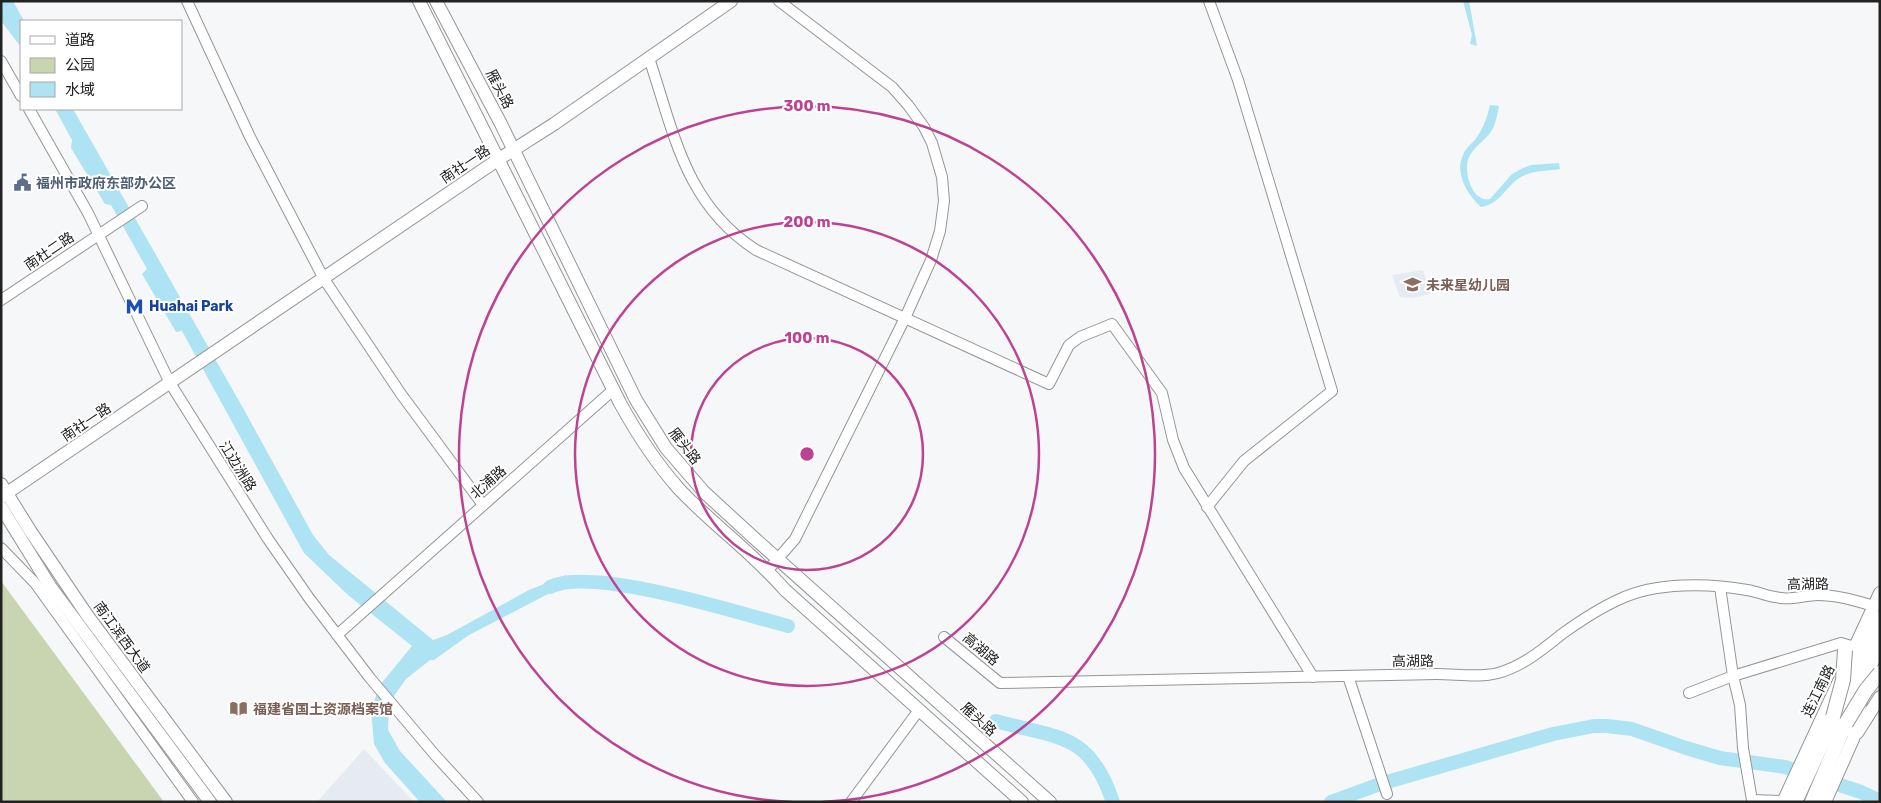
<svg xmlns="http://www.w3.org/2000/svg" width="1881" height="803" font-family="Rubik,'Noto Sans SC',sans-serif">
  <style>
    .built { fill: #e6ebf3 }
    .green { fill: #c9d5b0 }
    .water { fill: #aee3f4 }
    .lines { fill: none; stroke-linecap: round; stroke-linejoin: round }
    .river { stroke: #aee3f4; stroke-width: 14 }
    .minor-casing { stroke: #949596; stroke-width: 12 }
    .major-casing { stroke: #949596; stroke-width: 14 }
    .highway-casing { stroke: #949596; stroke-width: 16 }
    .minor { stroke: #fff; stroke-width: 10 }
    .major { stroke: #fff; stroke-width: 12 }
    .highway { stroke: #fff; stroke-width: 14 }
    .highway-bridge-casing { stroke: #949596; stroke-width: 16; stroke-linecap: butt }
    .highway-bridge { stroke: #fff; stroke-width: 14 }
    .ring { fill: none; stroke: #be4293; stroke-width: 2.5 }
    .labels { text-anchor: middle; stroke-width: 4; stroke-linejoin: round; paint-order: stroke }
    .street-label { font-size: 14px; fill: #222223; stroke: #fff }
    .service-label { font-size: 14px; font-weight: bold; fill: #4e5e75; stroke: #fff; text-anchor: start }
    .education-label { font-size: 14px; font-weight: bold; fill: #785e54; stroke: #fff; text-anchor: start }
    .transit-label { font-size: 14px; font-weight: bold; fill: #164399; stroke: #fff; text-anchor: start }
    .centre { fill: #be4293; stroke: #fff; stroke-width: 2.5 }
    .ring-label { font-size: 15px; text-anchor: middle; font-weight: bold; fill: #be4293; stroke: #fff; stroke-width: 4; stroke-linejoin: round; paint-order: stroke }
  </style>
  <rect width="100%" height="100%" fill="#f6f7f8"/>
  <g class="built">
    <path d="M1423,270L1431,294L1412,298L1400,297L1392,275Z"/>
    <path d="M364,749L414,802H317Z"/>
  </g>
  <path class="green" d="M1,581L164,802H1Z"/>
  <g class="water">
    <path d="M1,1H13L24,21H21V47L1,21Z"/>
    <path d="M1463,1H1469L1477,46L1470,44L1472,35Z"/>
    <path d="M1490,105L1499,106C1497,115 1496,125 1490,133C1484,141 1474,147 1469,157C1463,169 1471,203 1490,199L1512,174L1523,168L1531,165L1559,163L1560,169C1549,171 1535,170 1525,175C1507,182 1502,204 1481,207C1468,195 1454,173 1463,155C1465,149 1470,145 1475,140C1483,129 1487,118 1490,105Z"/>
    <path d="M55,109H73L243,408L313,535L329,555L433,640L447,635L529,590L566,575L570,587L552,592L469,635L434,660H430L406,679L389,703L388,730L400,751L447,802H420L385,763L374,744L371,710L380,685L412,646L348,595L304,553L182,331L176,332L142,274L147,269L111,205L105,204L71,148L72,140Z"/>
  </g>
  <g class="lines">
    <g class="river">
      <path d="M550,587C593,566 738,613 788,626"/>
      <path d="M996,721C1058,739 1089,731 1113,802"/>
      <path d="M1331,802L1380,784L1553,734L1594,726H1607L1632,729L1686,748L1720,758L1785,767L1861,792L1880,801"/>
    </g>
    <defs>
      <g id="minor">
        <path d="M187,1L250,137L324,279L401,394L483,505"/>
        <path d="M649,58C674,133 685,204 756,250L1049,384L1069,345L1080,337L1112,324L1162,393L1173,440L1184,468L1313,677"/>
        <path d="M1,61L21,96"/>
        <path d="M29,109L88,213L170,383L268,539L309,598L370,678L435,755L478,802"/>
        <path d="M1,300L142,206"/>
        <path d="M1207,507L1244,461L1332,391L1238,80L1209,1"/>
        <path d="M1,548L35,583L193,802"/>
        <path d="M768,570L795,539L905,318L931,260L940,231L944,201L942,177L932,143L924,127L908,105L892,87L779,1"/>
        <path d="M1720,587L1733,676L1740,705L1743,748L1752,800L1783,801"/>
        <path d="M337,635L613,390"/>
        <path d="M944,637L1000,683L1437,674C1457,674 1479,678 1498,673C1523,666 1542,650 1562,634C1580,621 1600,608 1620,599C1656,582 1709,583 1747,590C1759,592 1769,597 1781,598C1793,600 1805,595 1818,595C1837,595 1856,601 1874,606"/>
        <path d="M1348,676L1387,794"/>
        <path d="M1689,693L1733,676L1841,643L1855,647"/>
        <path d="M851,802L919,710"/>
      </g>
      <g id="major">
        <path d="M419,1L620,403C637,434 656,463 679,489C713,525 753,553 785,590L1022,802"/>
        <path d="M436,1L501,124L636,400L666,448L704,492L753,537L1050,802"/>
        <path d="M1,484L31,532L87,615L226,802"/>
        <path d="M1,497L499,159L554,124L731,1"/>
        <path d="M1,507L50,586L210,802"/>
        <path d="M1857,733L1880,697"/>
        <path d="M1783,802L1880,593"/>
        <path d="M1825,802L1853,739L1861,701"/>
      </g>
      <g id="highway">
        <path d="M1795,802L1880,618"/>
        <path d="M1812,802L1880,642"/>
      </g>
    </defs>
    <use href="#minor" class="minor-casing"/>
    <use href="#major" class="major-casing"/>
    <use href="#highway" class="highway-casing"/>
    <use href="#minor" class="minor"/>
    <use href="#major" class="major"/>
    <use href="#highway" class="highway"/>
    <defs>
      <g id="highway-bridge">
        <path d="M1833,717L1843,680L1845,650"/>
        <path d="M1846,723L1866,690L1880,673"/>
      </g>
    </defs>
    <use href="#highway-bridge" class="highway-bridge-casing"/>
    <use href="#highway-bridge" class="highway-bridge"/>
  </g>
  <g class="ring">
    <circle cx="807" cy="454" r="116"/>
    <circle cx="807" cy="454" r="232"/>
    <path d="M792 802A348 348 0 1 1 822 802"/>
  </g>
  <defs>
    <symbol id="civic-bare" viewBox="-9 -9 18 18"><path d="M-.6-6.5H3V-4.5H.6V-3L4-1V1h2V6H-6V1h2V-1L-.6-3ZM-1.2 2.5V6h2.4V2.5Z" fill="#5c6f8a" stroke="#fff" stroke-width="2.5" paint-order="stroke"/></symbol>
    <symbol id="school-bare" viewBox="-9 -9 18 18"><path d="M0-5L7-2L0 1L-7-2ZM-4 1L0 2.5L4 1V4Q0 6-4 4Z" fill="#8d6e63" stroke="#fff" stroke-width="2.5" paint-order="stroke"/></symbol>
    <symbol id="metro-bare" viewBox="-9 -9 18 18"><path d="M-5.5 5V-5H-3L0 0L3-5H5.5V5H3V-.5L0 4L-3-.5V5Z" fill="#1a4fb4" stroke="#fff" stroke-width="2.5" paint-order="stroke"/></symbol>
    <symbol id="library-bare" viewBox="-9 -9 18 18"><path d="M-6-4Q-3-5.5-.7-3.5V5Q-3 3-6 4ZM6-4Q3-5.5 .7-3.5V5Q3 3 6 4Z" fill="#8d6e63" stroke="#fff" stroke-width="2.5" paint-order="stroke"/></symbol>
  </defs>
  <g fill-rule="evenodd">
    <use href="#civic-bare" x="10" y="170" width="25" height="25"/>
    <use href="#school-bare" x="1400" y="272" width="25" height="25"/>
    <use href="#metro-bare" x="122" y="294" width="25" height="25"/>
    <use href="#library-bare" x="226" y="696" width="25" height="25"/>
  </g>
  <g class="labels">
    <g class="street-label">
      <text transform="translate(500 89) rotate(62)" y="5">雁头路</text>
      <text transform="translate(465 164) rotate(-34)" y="5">南社一路</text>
      <text transform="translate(49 251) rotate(-34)" y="5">南杜二路</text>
      <text transform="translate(86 422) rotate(-34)" y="5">南社一路</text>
      <text transform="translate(685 446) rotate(52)" y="5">雁头路</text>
      <text transform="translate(238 466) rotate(58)" y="5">江边洲路</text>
      <text transform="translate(488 482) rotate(-41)" y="5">北浦路</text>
      <text transform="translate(1808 584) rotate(-1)" y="5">高湖路</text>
      <text transform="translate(122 637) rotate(54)" y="5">南江滨西大道</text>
      <text transform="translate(981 649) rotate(40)" y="5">高湖路</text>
      <text transform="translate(1413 661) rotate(-1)" y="5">高湖路</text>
      <text transform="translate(1818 691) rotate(-64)" y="5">连江南路</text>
      <text transform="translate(979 719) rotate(42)" y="5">雁头路</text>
    </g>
    <g class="service-label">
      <text x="36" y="188">福州市政府东部办公区</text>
    </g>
    <g class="education-label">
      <text x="1426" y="290">未来星幼儿园</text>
      <text x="253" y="714">福建省国土资源档案馆</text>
    </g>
    <g class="transit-label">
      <text x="149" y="311">Huahai Park</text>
    </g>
  </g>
  <circle cx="807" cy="454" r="8" class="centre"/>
  <g class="ring-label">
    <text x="807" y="111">300 m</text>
    <text x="807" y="227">200 m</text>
    <text x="807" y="343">100 m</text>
  </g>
  <rect width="1881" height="803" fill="none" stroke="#222223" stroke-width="5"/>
  <rect x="20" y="20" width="162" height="90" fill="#ffffff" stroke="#a7a7a7"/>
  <rect x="30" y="36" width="25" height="8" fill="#ffffff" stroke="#a7a7a7"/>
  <text x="65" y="45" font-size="15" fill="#222223">道路</text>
  <rect x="30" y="58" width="25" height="15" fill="#c9d5b0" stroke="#a7a7a7"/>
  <text x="65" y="70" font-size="15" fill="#222223">公园</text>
  <rect x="30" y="82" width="25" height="15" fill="#aee3f4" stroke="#a7a7a7"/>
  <text x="65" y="95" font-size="15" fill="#222223">水域</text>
</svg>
